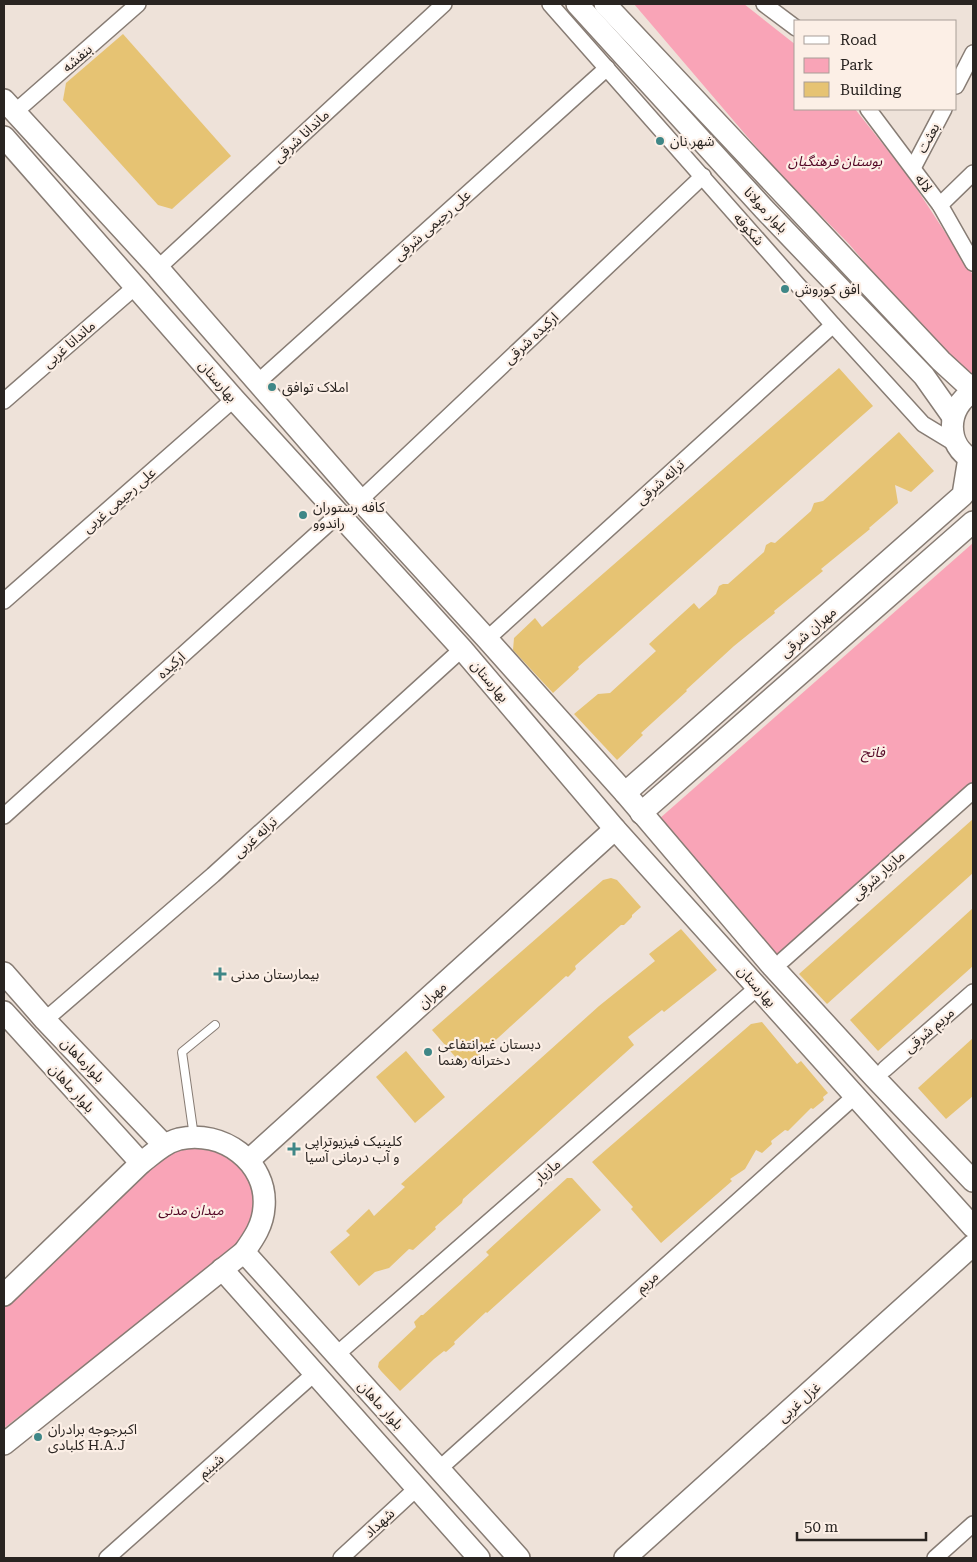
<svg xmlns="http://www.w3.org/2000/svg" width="977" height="1562" font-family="'Roboto Serif','Noto Sans Arabic',serif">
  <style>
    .green { fill: #f9a4b7 }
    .building { fill: #e6c373 }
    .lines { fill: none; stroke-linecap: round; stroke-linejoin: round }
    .lane-casing { stroke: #877c74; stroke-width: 10 }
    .street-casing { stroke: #877c74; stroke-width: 18 }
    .secondary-casing { stroke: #877c74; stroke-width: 24 }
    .lane { stroke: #fff; stroke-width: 8 }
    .street { stroke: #fff; stroke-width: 15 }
    .secondary { stroke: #fff; stroke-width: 21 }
    .poi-dot { fill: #3f8787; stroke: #fcefe6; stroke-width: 2 }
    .labels { text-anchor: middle; stroke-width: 4.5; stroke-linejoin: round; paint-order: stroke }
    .street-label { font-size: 14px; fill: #292421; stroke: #fcefe6 }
    .poi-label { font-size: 14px; fill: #292421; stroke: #fcefe6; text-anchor: start }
    .park-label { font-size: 14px; font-style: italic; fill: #520423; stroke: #fcefe6 }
  </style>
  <rect width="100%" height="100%" fill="#eee2d9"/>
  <g class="green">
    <path d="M634,4H744L796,45V109H855L909,177L973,275V374L965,373L896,299L849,244L775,169Z"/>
    <path d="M973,543V785L776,958L659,819Z"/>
    <path d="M203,1146C211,1149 221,1151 228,1155C237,1160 244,1170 248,1179C264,1214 249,1235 224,1259L4,1428V1308L158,1159L182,1147Z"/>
  </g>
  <g class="building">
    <path d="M123,34L231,156L172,209L158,205L63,100L66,83Z"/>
    <path d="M839,368L873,406L578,667L579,669L553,693L513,650L514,638L535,618L542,627Z"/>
    <path d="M899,432L934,471L911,492L895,485L898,503L869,528L870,529L821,569L823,571L774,611L775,613L734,646L686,690L687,691L641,733L643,735L617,760L574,714L598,694L610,693L656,651L649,644L694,603L699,609L716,594L719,586L723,584H728L764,552L766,545L771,542L775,543L811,511L814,503L823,501Z"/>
    <path d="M973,819V873L827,1004L799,974Z"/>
    <path d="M611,878L617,880L641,907L632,915V917L624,925H621L575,966L576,969L568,977L566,976L465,1068L432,1030L603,880Z"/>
    <path d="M973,908V966L878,1051L850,1020Z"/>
    <path d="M681,929L717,970L664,1012L662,1010L628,1037L634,1045L463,1199L462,1203L435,1227L436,1229L413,1250L409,1249L389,1268L375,1272L359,1286L330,1252L350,1235L346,1231L369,1209L374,1216L405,1187L401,1184L599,1006L655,961L649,954Z"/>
    <path d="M762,1022L797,1064L801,1061L828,1093L823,1097L824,1100L813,1109L811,1108L788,1131L785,1130L771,1141L772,1144L762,1153L756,1150L745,1169L730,1179L732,1181L661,1243L631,1209L633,1207L592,1162L751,1024Z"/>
    <path d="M973,1038V1096L946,1119L918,1088Z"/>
    <path d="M406,1051L445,1097L415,1123L376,1077Z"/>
    <path d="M567,1178H572L601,1210L487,1313L486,1312L454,1342L455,1344L446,1352L444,1351L434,1359L400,1391L381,1371L378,1367L379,1362L416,1327L414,1322L421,1315H423L476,1267L489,1255L486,1252Z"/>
  </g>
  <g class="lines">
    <defs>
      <path id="lane" d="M194,1137L182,1052L215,1025"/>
      <g id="street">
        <path d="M550,4L833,325L923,424L956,444"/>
        <path d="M764,4L796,28"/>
        <path d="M956,86L973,53"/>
        <path d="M868,109L940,205L973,263"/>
        <path d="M15,112L138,4"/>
        <path d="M913,168L944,109"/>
        <path d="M940,205L973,173"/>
        <path d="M158,268L444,4"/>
        <path d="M257,383L607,68"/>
        <path d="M4,401L135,287"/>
        <path d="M360,500L703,176"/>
        <path d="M4,601L234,399"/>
        <path d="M487,639L833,325"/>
        <path d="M4,816L339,514"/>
        <path d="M783,960L973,791"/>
        <path d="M45,1020L213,875L462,649"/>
        <path d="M885,1069L973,992"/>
        <path d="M336,1355L758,987"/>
        <path d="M439,1469L855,1096"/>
        <path d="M107,1558L315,1373"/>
        <path d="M341,1558L417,1488"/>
        <path d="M935,1558L973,1524"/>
      </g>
      <g id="secondary">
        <path d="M577,4L764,209L924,376L953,417"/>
        <path d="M605,4L941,361L965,383L973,387"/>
        <path d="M4,100L158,268L360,500L487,639L625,793L773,967L874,1077L973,1181"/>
        <path d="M4,137L234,399L462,649L615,829L973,1227"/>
        <path d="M973,392C946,407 945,446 973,460"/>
        <path d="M625,793L963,495L969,458"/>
        <path d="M641,813L973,522"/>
        <path d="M4,973L45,1020L164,1145"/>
        <path d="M4,1012L141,1163"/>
        <path d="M249,1160L615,829"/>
        <path d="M244,1252L519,1558"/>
        <path d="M222,1269L479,1558"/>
        <path d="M4,1295L141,1163C153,1154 164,1143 179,1139C222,1129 268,1162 264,1207C263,1225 254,1238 244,1252L4,1444"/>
        <path d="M625,1558L973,1245"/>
      </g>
    </defs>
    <use href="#lane" class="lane-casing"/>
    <use href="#street" class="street-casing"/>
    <use href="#secondary" class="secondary-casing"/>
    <use href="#lane" class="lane"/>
    <use href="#street" class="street"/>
    <use href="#secondary" class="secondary"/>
  </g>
  <g class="poi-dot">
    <circle cx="660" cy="141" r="5"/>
    <circle cx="785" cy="289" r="5"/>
    <circle cx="272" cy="387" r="5"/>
    <circle cx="303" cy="515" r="5"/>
    <path d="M217.5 966.5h5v5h5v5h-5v5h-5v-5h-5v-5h5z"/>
    <circle cx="428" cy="1052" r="5"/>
    <path d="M291.5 1141.5h5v5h5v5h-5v5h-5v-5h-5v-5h5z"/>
    <circle cx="38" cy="1437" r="5"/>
  </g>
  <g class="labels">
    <g class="street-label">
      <text transform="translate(77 58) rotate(-41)" y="5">بنفشه</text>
      <text transform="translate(301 136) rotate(-43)" y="5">ماندانا شرقی</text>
      <text transform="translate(928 138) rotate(-62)" y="5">بعثت</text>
      <text transform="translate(924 183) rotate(54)" y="5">لاله</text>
      <text transform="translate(766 210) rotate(47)" y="5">بلوار مولانا</text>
      <text transform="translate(432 225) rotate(-42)" y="5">علی رحیمی شرقی</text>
      <text transform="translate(749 229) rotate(49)" y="5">شکوفه</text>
      <text transform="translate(531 338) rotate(-43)" y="5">ارکیده شرقی</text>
      <text transform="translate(69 344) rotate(-41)" y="5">ماندانا غربی</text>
      <text transform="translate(218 381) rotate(49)" y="5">بهارستان</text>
      <text transform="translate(660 482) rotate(-42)" y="5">ترانه شرقی</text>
      <text transform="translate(119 500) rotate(-41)" y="5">علی رحیمی غربی</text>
      <text transform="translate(808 632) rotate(-41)" y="5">مهران شرقی</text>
      <text transform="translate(171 665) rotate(-42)" y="5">ارکیده</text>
      <text transform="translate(490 681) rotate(50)" y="5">بهارستان</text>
      <text transform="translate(255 837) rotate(-42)" y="5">ترانه غربی</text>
      <text transform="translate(878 875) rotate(-42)" y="5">مازیار شرقی</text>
      <text transform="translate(757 986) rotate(48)" y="5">بهارستان</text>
      <text transform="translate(432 995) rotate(-42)" y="5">مهران</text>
      <text transform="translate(929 1030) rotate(-41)" y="5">مریم شرقی</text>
      <text transform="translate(83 1060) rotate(46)" y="5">بلوارماهان</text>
      <text transform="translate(72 1088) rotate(48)" y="5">بلوار ماهان</text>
      <text transform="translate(547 1171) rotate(-41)" y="5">مازیار</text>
      <text transform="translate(647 1282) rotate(-42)" y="5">مریم</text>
      <text transform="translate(799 1402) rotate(-42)" y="5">غزل غربی</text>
      <text transform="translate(381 1405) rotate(48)" y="5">بلوار ماهان</text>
      <text transform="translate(211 1466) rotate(-42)" y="5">شبنم</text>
      <text transform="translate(379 1523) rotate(-43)" y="5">شهداد</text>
    </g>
    <g class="poi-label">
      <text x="670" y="146">شهر نان</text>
      <text x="795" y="294">افق کوروش</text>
      <text x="282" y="392">املاک توافق</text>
      <text x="313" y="512">کافه رستوران<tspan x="313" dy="16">راندوو</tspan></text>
      <text x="231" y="979">بیمارستان مدنی</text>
      <text x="438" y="1049">دبستان غیرانتفاعی<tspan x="438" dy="16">دخترانه رهنما</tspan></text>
      <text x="305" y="1146">کلینیک فیزیوتراپی<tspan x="305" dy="16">و آب درمانی آسیا</tspan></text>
      <text x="48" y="1434">اکبرجوجه برادران<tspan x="48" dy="16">کلبادی H.A.J</tspan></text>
    </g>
    <g class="park-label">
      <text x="835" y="166">بوستان فرهنگیان</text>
      <text x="873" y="757">فاتح</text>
      <text x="191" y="1215">میدان مدنی</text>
    </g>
  </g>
  <rect width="977" height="1562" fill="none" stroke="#292421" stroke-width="10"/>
  <rect x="794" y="20" width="162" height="90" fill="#fcefe6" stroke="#a89e97"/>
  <rect x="804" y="36" width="25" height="8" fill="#ffffff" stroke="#a89e97"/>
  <text x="840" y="45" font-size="15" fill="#292421">Road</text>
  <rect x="804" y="58" width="25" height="15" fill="#f9a4b7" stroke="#a89e97"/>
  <text x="840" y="70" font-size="15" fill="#292421">Park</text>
  <rect x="804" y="82" width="25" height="15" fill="#e6c373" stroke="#a89e97"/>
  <text x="840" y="95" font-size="15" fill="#292421">Building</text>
  <path d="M797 1532v8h129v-8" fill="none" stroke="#292421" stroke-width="2.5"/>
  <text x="804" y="1532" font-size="15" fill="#292421" stroke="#fcefe6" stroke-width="4" paint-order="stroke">50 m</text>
</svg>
